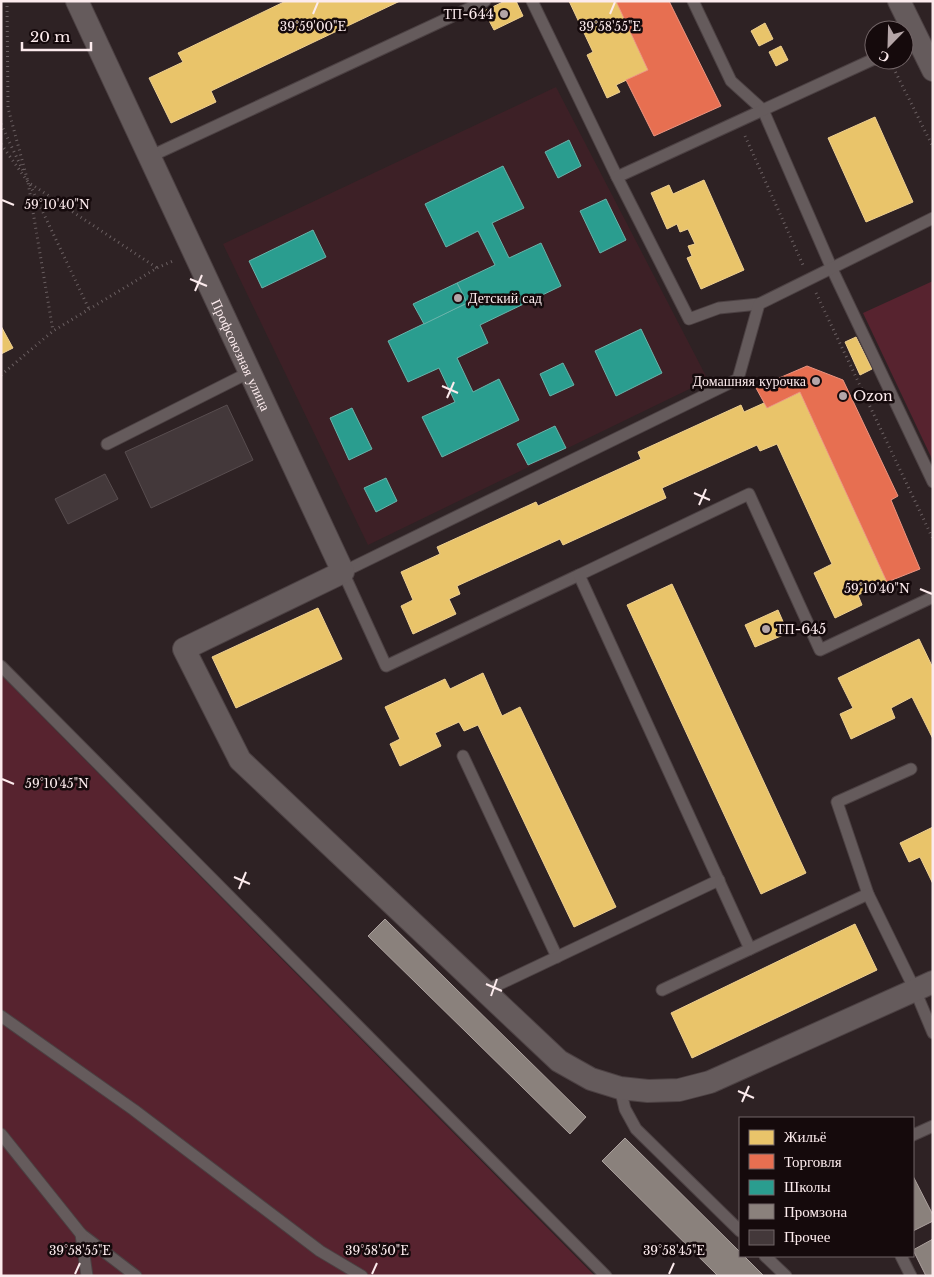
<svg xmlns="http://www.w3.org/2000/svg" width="934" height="1277" font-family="'Libre Baskerville',serif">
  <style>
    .built { fill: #3d2026 }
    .green { fill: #57232f }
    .homes { fill: #e9c46a; stroke: #efd091 }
    .shops { fill: #e76f51; stroke: #ed9480 }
    .schools { fill: #2a9d8f; stroke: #69b4ab }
    .industry { fill: #8a817c; stroke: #aca19e }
    .building { fill: #43383a; stroke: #584d4f }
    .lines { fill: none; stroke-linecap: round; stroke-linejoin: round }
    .service-casing { stroke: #4c4143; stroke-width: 13 }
    .minor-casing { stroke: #4c4143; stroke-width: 24 }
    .path { stroke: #6a5f61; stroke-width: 3; stroke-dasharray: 1 4; stroke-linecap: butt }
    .service { stroke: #655b5c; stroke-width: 11 }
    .minor { stroke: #655b5c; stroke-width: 22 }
    .ticks { fill: none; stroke: #fcebed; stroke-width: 2 }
    .poi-dot { fill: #b4a5a7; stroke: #150a0c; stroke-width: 2 }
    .labels { text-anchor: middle; stroke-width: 5; stroke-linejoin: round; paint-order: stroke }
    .poi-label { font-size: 14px; fill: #fcebed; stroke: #150a0c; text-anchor: start }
    .street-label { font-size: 14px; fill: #fcebed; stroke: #150a0c }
    .ticks-label { font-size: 12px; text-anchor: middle; fill: #fcebed; stroke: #150a0c; stroke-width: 5; stroke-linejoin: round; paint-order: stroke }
  </style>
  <rect width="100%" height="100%" fill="#2e2224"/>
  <path class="built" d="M556,87L708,380L368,545L223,244Z"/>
  <g class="green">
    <path d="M933,281V461L863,313Z"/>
    <path d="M1,675L595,1276H1Z"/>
  </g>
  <g class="homes">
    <path d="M286,1H400L211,91L216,102L171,123L149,78L183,62L178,53Z"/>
    <path d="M505,1H516L523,16L494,30L484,11Z"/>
    <path d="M569,1H616L648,70L616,85L620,92L607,98L587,55L593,52Z"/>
    <path d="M765,23L773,39L759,46L751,31Z"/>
    <path d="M781,46L788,60L776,66L769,52Z"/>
    <path d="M875,117L913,202L866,222L828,138Z"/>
    <path d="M704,180L744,270L701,289L687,258L692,256L688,246L695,244L688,229L680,232L677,224L667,229L651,193L669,185L673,194Z"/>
    <path d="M1,326L13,348L1,354Z"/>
    <path d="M856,337L872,369L860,375L845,342Z"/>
    <path d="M800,392L887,582L858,595L862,605L835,618L814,573L832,564L777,444L760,451L757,445L662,488L666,498L563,545L560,539L457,586L460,594L449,599L456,614L413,634L401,606L413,600L401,572L440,554L437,547L536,502L538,506L641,459L638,452L741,405L744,412L764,403L767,408Z"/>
    <path d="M672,584L806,873L761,894L627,605Z"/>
    <path d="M318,608L342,659L236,708L212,657Z"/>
    <path d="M778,610L788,633L755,647L745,625Z"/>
    <path d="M919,639L933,668V739L912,697L891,708L895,718L851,739L840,714L853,708L838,678Z"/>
    <path d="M483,673L502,716L520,707L616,907L574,927L478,725L464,731L459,722L435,733L441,746L400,766L390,744L400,739L385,707L445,679L450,689Z"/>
    <path d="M933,827V884L920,857L909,862L900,843Z"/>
    <path d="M855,924L877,970L692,1058L671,1013Z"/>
  </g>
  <g class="shops">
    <path d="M616,1H669L721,106L654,136L626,80L648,70Z"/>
    <path d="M807,366L843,380L898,496L891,500L920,569L887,582L800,392L767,408L756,388Z"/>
  </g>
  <g class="schools">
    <path d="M569,140L581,166L558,178L545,152Z"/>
    <path d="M503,166L524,208L492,223L509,258L541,243L561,286L480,325L488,343L457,358L473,392L499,379L519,420L442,457L422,417L455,402L439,368L408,382L388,341L467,303L457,283L495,265L478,231L446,247L425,204Z"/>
    <path d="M606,199L626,240L600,253L580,211Z"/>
    <path d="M313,230L326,257L262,288L249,261Z"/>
    <path d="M457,283L467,303L424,324L413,304Z"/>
    <path d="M641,329L662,373L616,396L595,351Z"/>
    <path d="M563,363L574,385L550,396L540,374Z"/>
    <path d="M352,408L372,449L349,460L330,418Z"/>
    <path d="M555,426L566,448L528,465L517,444Z"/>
    <path d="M386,478L397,501L376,512L364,488Z"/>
  </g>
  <g class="industry">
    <path d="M385,919L586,1117L570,1134L368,936Z"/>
    <path d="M625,1138L740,1252V1256H744L764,1276H718L602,1161Z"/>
    <path d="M913,1176L933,1215V1221L913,1231Z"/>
    <path d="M933,1239V1276H926L913,1250Z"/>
  </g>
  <g class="building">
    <path d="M227,405L253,460L151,508L125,452Z"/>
    <path d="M105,474L118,499L68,524L55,499Z"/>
  </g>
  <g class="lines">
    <defs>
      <g id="service">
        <path d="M532,1L617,177"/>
        <path d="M693,1L731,81L763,110L832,269L933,482"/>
        <path d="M149,157L485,1"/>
        <path d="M759,304L719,308L689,319L617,177L874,59"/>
        <path d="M107,444L248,373"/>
        <path d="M579,575L386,666L343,572L738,379L759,304L933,218"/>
        <path d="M1,666L606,1276"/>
        <path d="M463,756L557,957"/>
        <path d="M868,894L837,802L911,769"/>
        <path d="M750,949L579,575L749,494L820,650L933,597"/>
        <path d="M662,990L868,894L915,990L933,1033"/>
        <path d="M485,991L719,880"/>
        <path d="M1,1016L134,1110L320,1251L362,1276"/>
        <path d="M620,1088L625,1109L636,1129L740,1231"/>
        <path d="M1,1134L81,1234L136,1276"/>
        <path d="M913,1135L933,1126"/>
        <path d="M81,1234L87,1276"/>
        <path d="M765,1256L786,1276"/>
        <path d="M901,1256L911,1276"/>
      </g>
      <g id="minor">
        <path id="s1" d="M77,1C165,192 253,383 343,572L184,649L240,760L559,1061L591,1079L620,1088L648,1091L679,1090L710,1082L933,982"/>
        <path d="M899,1L933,70"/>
      </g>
    </defs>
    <use href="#service" class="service-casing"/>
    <use href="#minor" class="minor-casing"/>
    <g class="path">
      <path d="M7,1L8,108L28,182L53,331"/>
      <path d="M891,63L933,147"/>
      <path d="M1,124L24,173"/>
      <path d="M745,136L803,265"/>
      <path d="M1,144L28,182L157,268"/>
      <path d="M30,185L89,309"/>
      <path d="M816,293L933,539"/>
      <path d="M1,375L53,331L157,268L173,261"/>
    </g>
    <use href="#service" class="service"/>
    <use href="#minor" class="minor"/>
  </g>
  <path class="ticks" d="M313,14L318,2M610,14L615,2M2,200L14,205M190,279L207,286M195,291L202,275M442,386L458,393M447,398L454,382M694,493L710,500M699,505L706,489M920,589L932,594M2,779L14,784M234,877L250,884M239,889L246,872M486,984L502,991M491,996L497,979M738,1091L754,1098M742,1102L749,1086M75,1274L80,1263M372,1274L377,1263M669,1274L674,1263"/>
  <g class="poi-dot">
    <circle cx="504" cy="14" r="5"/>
    <circle cx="458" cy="298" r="5"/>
    <circle cx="816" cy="381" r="5"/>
    <circle cx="843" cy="396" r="5"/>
    <circle cx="766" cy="629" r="5"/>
  </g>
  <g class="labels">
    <g class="poi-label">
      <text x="494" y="19" text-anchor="end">ТП-644</text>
      <text x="468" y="303">Детский сад</text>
      <text x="806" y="386" text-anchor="end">Домашняя курочка</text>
      <text x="853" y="401">Ozon</text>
      <text x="776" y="634">ТП-645</text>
    </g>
    <g class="street-label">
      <text dy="5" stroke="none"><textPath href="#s1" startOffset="390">Профсоюзная улица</textPath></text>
    </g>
  </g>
  <g class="ticks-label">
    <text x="313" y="31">39°59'00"E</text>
    <text x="610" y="31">39°58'55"E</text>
    <text x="57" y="209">59°10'40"N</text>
    <text x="877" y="593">59°10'40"N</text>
    <text x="57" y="788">59°10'45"N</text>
    <text x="80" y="1255">39°58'55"E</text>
    <text x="377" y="1255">39°58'50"E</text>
    <text x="674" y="1255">39°58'45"E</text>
  </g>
  <rect width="934" height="1277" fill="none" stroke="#fcebed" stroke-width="5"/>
  <rect x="739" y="1117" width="175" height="140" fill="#150a0c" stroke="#716466"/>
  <rect x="749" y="1130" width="25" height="15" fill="#e9c46a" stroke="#716466"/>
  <text x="784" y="1142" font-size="15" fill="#fcebed">Жильё</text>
  <rect x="749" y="1154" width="25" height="15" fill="#e76f51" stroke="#716466"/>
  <text x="784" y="1167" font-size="15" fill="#fcebed">Торговля</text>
  <rect x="749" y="1180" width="25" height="15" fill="#2a9d8f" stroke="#716466"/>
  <text x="784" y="1192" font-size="15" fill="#fcebed">Школы</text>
  <rect x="749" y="1204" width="25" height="15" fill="#8a817c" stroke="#716466"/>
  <text x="784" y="1217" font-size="15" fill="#fcebed">Промзона</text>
  <rect x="749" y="1230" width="25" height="15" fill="#43383a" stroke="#716466"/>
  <text x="784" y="1242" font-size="15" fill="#fcebed">Прочее</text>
  <g transform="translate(889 45) rotate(203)"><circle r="24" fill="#150a0c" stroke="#716466"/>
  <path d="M0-4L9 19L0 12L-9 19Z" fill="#b4a5a7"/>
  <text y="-8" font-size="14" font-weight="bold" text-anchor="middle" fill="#fcebed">С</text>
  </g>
  <path d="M22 42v8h69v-8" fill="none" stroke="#fcebed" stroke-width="2.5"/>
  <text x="30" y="42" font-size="15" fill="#fcebed" stroke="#150a0c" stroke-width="4" paint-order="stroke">20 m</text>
</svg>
